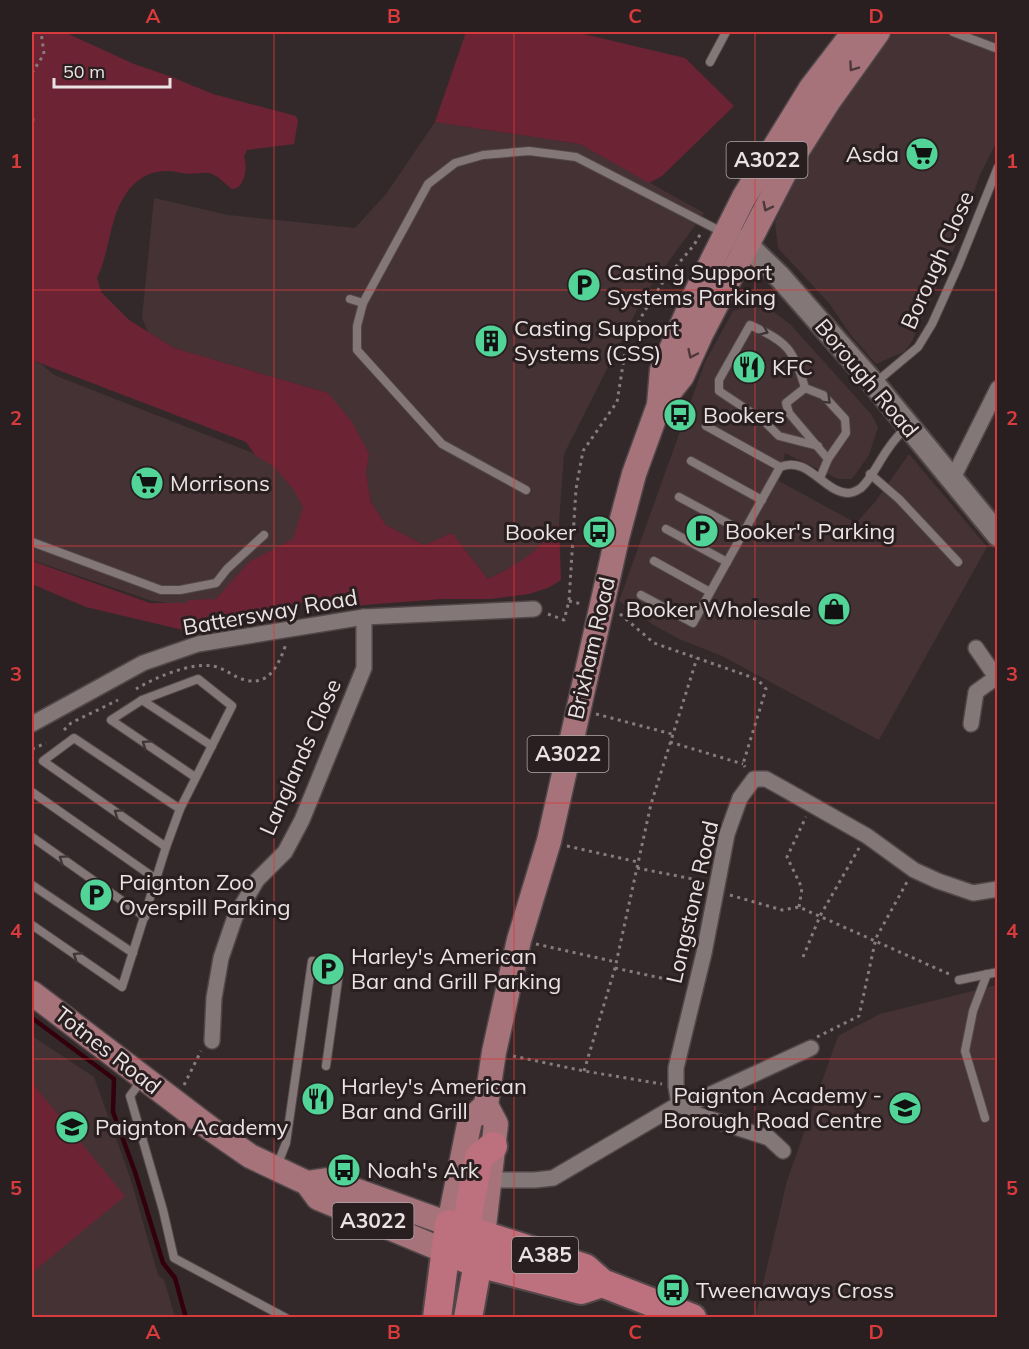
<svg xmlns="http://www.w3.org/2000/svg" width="1029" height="1349" font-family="Mulish,sans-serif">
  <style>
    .built { fill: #443235 }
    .green { fill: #6c2434 }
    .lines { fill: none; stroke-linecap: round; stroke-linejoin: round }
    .stream { stroke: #32000d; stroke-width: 4.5 }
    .lane-casing { stroke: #514749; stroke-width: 10 }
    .street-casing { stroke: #514749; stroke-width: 18 }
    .secondary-casing { stroke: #514749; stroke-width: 26 }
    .primary-casing { stroke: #514749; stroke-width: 27 }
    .highway-casing { stroke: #514749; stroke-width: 32 }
    .path { stroke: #857c7d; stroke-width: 3; stroke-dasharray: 3 4.5; stroke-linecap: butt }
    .lane { stroke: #847778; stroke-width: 8 }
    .street { stroke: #847778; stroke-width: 15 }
    .secondary { stroke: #847778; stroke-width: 22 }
    .primary { stroke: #a6737b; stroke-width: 24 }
    .highway { stroke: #bd707d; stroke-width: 28 }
    .oneway { stroke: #4f383b }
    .oneway2 { stroke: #403536 }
    .grid { fill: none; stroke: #d83b3b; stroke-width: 1.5; stroke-opacity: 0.55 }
    .labels { text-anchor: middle; stroke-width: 6; stroke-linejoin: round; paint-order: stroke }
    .shield { fill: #2a1f20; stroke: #b0a8a8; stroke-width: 1.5 }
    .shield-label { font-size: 21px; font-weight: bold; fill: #eae2e3 }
    .poi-label { font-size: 22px; fill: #eae2e3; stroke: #2a1f20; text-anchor: start }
    .street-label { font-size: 22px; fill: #eae2e3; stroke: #2a1f20 }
    .neatline { fill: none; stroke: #d83b3b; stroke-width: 2 }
    .grid-label { font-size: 20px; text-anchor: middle; font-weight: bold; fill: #d83b3b }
  </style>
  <rect width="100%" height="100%" fill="#34292a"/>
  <g class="built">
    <path d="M894,32H997V141L979,177L957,242L912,341L904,352L876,364L850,334L829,303L778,248L775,222L804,161L842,101Z"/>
    <path d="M435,122L580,144L704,213L645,294L564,454L559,524L544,543L521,562L488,579L452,533L424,545L386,525L371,502L366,473L369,454L328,393L174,348L148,332L142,318L154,198L228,215L355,228L386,194Z"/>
    <path d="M753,305L771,310L790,324L871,414L878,427L869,455L852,479H838L785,453L779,481L856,523L875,502L909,454L987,547L879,740L722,656L679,639L652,624L619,601L705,362L733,311Z"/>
    <path d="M32,360L41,364L54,375L291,468L312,493L304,537L214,605L194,606L152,601L32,560Z"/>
    <path d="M997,985V1317L755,1318L787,1181L838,1036L880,1014Z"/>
    <path d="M32,1036L94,1077L130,1177L158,1275L164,1280L175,1317H32Z"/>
  </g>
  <g class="green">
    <path d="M32,32H64L134,64L169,76L213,94L296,116L298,121L294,144L247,150L244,156C247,167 246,181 237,188L232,189C225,184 218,175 209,173C200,172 191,175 182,173C146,164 124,186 114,220C108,240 106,259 97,278L101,292L129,320L174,348L328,393L352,422L369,454L366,473L371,502L386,525L424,545L452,533L488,579C520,563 537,553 559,524L561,580L550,587L529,594L491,599H441L352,606L303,603L233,616L183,630L86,607L32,584V561L150,603H188V600L216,599L249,562L293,539L303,507L294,490L273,466L256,456L246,442L32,360Z"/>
    <path d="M466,32H575L685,58L734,106L662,176L649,183L580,144L435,122Z"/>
    <path d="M32,1083L125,1196L32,1273Z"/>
  </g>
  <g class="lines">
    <path class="stream" d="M32,1018L114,1079L113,1112L135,1172L163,1263L175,1278L186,1318"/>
    <defs>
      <g id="lane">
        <path d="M953,32L998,49"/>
        <path d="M710,62L726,32"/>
        <path d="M350,299L363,303"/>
        <path d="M875,383L918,347L932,324L959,264L998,167"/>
        <path d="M805,388C794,349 786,341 750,325L719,380V391L764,421L779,436L818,446"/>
        <path d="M706,426L780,467"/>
        <path d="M691,461L762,500"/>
        <path d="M870,474L899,499L958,562"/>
        <path d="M820,478L828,459L846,433L845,419L823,395L805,388L786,403L789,413L828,459"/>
        <path d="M526,490L442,444L357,350V326L363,303L428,184L455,163L483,155L529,151L576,157L724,233"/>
        <path d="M679,497L744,532"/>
        <path d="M666,529L727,562"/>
        <path d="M32,542L161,590H180L216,583L227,569L264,535"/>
        <path d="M654,561L710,592"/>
        <path d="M641,595L693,623L780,467C808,455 823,492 848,493C852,493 858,490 861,488C872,478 879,461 888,449C893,441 900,434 906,427"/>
        <path d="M195,777L111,720L142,700L212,746"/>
        <path d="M32,792L156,879"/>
        <path d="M32,837L145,917"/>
        <path d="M166,847L43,761L74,738L180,809"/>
        <path d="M32,885L133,953"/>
        <path d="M32,925L122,987L166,847L180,809L232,706L198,679L142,700"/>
        <path d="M959,980L998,972"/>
        <path d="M141,1081L130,1096L163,1210L174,1258L286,1318"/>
        <path d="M985,1118L965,1051L973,1011L987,974"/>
        <path d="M277,1166L286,1143L312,961L340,966L326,1066"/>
      </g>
      <g id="street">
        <path d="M953,478L998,388"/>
        <path d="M976,648L996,677"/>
        <path d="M32,724L143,663L198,644L364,617L534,609"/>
        <path d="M971,724L976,692L998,676"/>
        <path d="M212,1041L214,998L221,958L235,917L257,880L285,852L302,820L364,668V617"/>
        <path d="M679,1104L696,1101L811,1048"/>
        <path d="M679,1104L698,1115L769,1138L783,1151"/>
        <path d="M490,1180H535L553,1178L679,1104L676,1086V1068L704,953L727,834L740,798L754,779H766L784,789L867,836L914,870L938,881L973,893L998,889"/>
      </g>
      <path id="secondary" d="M732,237L748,246L780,277L874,384L998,535"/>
      <g id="primary">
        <path d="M659,405L682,376L701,334L790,162L828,102L878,32"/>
        <path d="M32,993L211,1129L250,1156L307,1183L318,1198L445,1251"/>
        <path d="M307,1183L327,1180L449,1224L470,1120L486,1105L494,1052L519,940L549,841L617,538L634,474L659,405L662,370L697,291L744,197L811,88L854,32"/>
        <path d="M483,1235L496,1124L486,1105"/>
      </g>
      <g id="highway">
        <path d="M462,1247L479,1157L493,1146"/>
        <path d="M445,1251L478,1263L581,1290L602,1283"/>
        <path d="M437,1318L449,1224L585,1268L602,1283L692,1318"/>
        <path d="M468,1318L481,1246"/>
      </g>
    </defs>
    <use href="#lane" class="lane-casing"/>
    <use href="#street" class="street-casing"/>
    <use href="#secondary" class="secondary-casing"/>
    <use href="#primary" class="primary-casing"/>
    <use href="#highway" class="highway-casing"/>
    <g class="path">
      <path d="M32,73L44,54L41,32"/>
      <path d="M32,111L33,119L32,127"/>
      <path d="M569,601L582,604"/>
      <path d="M548,614L564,620L569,601L576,489L583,451L617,402L626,346L644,312L663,282L694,245L701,233"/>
      <path d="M620,614L654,643L748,676L759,681L766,689L743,764L745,767"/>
      <path d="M136,689C154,678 191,662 212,666C221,667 229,673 237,677C267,691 278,667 286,644"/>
      <path d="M596,714L672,734"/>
      <path d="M64,730L71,723L118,700"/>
      <path d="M670,742L743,764"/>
      <path d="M32,749L46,743"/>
      <path d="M567,846L638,862"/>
      <path d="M637,868L703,881"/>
      <path d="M730,895L782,910L799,907L949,974"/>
      <path d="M799,907L802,888L787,857L806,817"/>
      <path d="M536,944L616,962"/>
      <path d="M803,957L820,916L859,848"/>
      <path d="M615,968L684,983"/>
      <path d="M817,1037L859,1016L876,938L907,882"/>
      <path d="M513,1056L584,1071L662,1084"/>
      <path d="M584,1071L615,968L651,804L697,658"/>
      <path d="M184,1085L201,1051"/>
    </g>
    <use href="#lane" class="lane"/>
    <use href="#street" class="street"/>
    <use href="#secondary" class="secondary"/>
    <use href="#primary" class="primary"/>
    <use href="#highway" class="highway"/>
  </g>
  <defs><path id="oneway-chevron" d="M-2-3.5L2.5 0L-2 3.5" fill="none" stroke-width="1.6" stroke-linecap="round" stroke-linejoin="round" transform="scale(1.5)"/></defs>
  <g class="oneway">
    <use href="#oneway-chevron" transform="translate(853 67) rotate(125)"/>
    <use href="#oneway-chevron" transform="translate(767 207) rotate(117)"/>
    <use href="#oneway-chevron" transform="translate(692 354) rotate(115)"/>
  </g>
  <g class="oneway2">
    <use href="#oneway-chevron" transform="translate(764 331) rotate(24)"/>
    <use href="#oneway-chevron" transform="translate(827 400) rotate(44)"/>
    <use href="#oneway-chevron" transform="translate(146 744) rotate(-146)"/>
    <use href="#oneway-chevron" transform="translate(118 813) rotate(-145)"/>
    <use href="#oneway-chevron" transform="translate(63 859) rotate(-145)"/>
    <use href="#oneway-chevron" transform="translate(77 956) rotate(-146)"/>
  </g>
  <path class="grid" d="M274,32V1318M514,32V1318M755,32V1318M32,290H998M32,546H998M32,803H998M32,1059H998"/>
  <defs>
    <symbol id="supermarket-disc" viewBox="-11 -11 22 22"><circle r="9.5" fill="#52d397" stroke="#2a1f20"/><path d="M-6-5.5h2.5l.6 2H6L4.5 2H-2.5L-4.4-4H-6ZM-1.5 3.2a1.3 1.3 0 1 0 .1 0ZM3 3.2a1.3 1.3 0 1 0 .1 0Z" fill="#111"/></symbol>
    <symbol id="parking-disc" viewBox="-11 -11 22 22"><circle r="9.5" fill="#52d397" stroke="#2a1f20"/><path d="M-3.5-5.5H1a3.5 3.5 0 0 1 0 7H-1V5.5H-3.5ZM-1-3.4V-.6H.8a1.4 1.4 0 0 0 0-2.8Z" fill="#111"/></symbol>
    <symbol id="building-disc" viewBox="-11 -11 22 22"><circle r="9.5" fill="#52d397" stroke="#2a1f20"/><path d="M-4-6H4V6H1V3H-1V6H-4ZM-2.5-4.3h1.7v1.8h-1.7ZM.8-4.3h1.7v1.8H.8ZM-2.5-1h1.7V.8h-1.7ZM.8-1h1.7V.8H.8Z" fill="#111"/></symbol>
    <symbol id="restaurant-disc" viewBox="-11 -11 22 22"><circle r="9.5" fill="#52d397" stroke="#2a1f20"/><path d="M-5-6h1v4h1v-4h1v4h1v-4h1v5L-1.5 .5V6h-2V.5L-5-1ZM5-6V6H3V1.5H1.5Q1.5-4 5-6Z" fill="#111"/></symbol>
    <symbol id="bus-disc" viewBox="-11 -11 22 22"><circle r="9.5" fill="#52d397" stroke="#2a1f20"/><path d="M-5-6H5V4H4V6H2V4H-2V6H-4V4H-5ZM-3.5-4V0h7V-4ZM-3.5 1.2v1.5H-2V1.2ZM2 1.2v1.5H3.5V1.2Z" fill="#111"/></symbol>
    <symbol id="shop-disc" viewBox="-11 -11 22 22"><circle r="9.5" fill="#52d397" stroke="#2a1f20"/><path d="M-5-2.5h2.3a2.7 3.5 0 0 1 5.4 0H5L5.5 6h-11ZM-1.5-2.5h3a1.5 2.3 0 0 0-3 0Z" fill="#111"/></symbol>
    <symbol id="school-disc" viewBox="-11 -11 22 22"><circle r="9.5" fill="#52d397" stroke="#2a1f20"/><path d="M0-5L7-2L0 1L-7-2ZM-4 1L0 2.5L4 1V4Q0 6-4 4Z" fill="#111"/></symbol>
  </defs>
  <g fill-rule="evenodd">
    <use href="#supermarket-disc" x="903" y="135" width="38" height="38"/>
    <use href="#parking-disc" x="565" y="266" width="38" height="38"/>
    <use href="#building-disc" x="472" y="322" width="38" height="38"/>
    <use href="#restaurant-disc" x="730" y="348" width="38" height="38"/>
    <use href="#bus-disc" x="661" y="396" width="38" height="38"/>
    <use href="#supermarket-disc" x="128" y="464" width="38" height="38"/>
    <use href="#parking-disc" x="683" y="512" width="38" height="38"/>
    <use href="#bus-disc" x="580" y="513" width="38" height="38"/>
    <use href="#shop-disc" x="815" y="590" width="38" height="38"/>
    <use href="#parking-disc" x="77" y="876" width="38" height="38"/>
    <use href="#parking-disc" x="309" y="950" width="38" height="38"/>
    <use href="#restaurant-disc" x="299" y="1080" width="38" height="38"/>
    <use href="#school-disc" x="886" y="1089" width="38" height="38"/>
    <use href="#school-disc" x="53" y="1108" width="38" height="38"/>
    <use href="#bus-disc" x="325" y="1151" width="38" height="38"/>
    <use href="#bus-disc" x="654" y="1271" width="38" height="38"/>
  </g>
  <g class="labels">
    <g class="shield">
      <rect x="726.5" y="142" width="81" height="36" rx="4.5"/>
      <rect x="527.5" y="736" width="81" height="36" rx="4.5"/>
      <rect x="332.5" y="1203" width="81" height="36" rx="4.5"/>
      <rect x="512" y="1237" width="66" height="36" rx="4.5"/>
    </g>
    <g class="shield-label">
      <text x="767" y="167">A3022</text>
      <text x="568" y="761">A3022</text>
      <text x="373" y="1228">A3022</text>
      <text x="545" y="1262">A385</text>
    </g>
    <g class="poi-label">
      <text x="899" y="162" text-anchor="end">Asda</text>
      <text x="607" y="280">Casting Support<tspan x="607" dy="25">Systems Parking</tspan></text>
      <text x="514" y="336">Casting Support<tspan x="514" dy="25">Systems (CSS)</tspan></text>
      <text x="772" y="375">KFC</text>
      <text x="703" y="423">Bookers</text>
      <text x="170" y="491">Morrisons</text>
      <text x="725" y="539">Booker's Parking</text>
      <text x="576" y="540" text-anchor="end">Booker</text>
      <text x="811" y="617" text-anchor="end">Booker Wholesale</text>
      <text x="119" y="890">Paignton Zoo<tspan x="119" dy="25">Overspill Parking</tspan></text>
      <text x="351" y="964">Harley's American<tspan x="351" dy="25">Bar and Grill Parking</tspan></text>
      <text x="341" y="1094">Harley's American<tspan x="341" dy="25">Bar and Grill</tspan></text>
      <text x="882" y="1103" text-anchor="end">Paignton Academy -<tspan x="882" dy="25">Borough Road Centre</tspan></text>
      <text x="95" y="1135">Paignton Academy</text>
      <text x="367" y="1178">Noah's Ark</text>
      <text x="696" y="1298">Tweenaways Cross</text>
    </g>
    <g class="street-label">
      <text transform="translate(937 260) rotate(-66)" y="8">Borough Close</text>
      <text transform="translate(867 378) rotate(50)" y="8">Borough Road</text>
      <text transform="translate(270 612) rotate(-10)" y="8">Battersway Road</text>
      <text transform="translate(591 648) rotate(-77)" y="8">Brixham Road</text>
      <text transform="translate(300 757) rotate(-66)" y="8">Langlands Close</text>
      <text transform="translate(692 902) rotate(-77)" y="8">Longstone Road</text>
      <text transform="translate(108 1050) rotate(38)" y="8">Totnes Road</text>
    </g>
  </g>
  <rect width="1029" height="1349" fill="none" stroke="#2a1f20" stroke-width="66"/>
  <path d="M54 78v9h116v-9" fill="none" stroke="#eae2e3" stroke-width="3"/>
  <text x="63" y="78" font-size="18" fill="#eae2e3" stroke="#2a1f20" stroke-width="4.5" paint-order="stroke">50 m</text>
  <rect x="33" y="33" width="963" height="1283" class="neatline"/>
  <g class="grid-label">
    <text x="153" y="23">A</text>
    <text x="394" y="23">B</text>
    <text x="635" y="23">C</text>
    <text x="876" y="23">D</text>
    <text x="16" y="168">1</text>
    <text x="1012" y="168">1</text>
    <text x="16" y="425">2</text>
    <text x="1012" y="425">2</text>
    <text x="16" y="681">3</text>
    <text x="1012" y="681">3</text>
    <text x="16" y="938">4</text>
    <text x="1012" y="938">4</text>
    <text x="16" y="1195">5</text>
    <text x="1012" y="1195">5</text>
    <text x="153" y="1339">A</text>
    <text x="394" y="1339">B</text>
    <text x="635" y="1339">C</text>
    <text x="876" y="1339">D</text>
  </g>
</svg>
